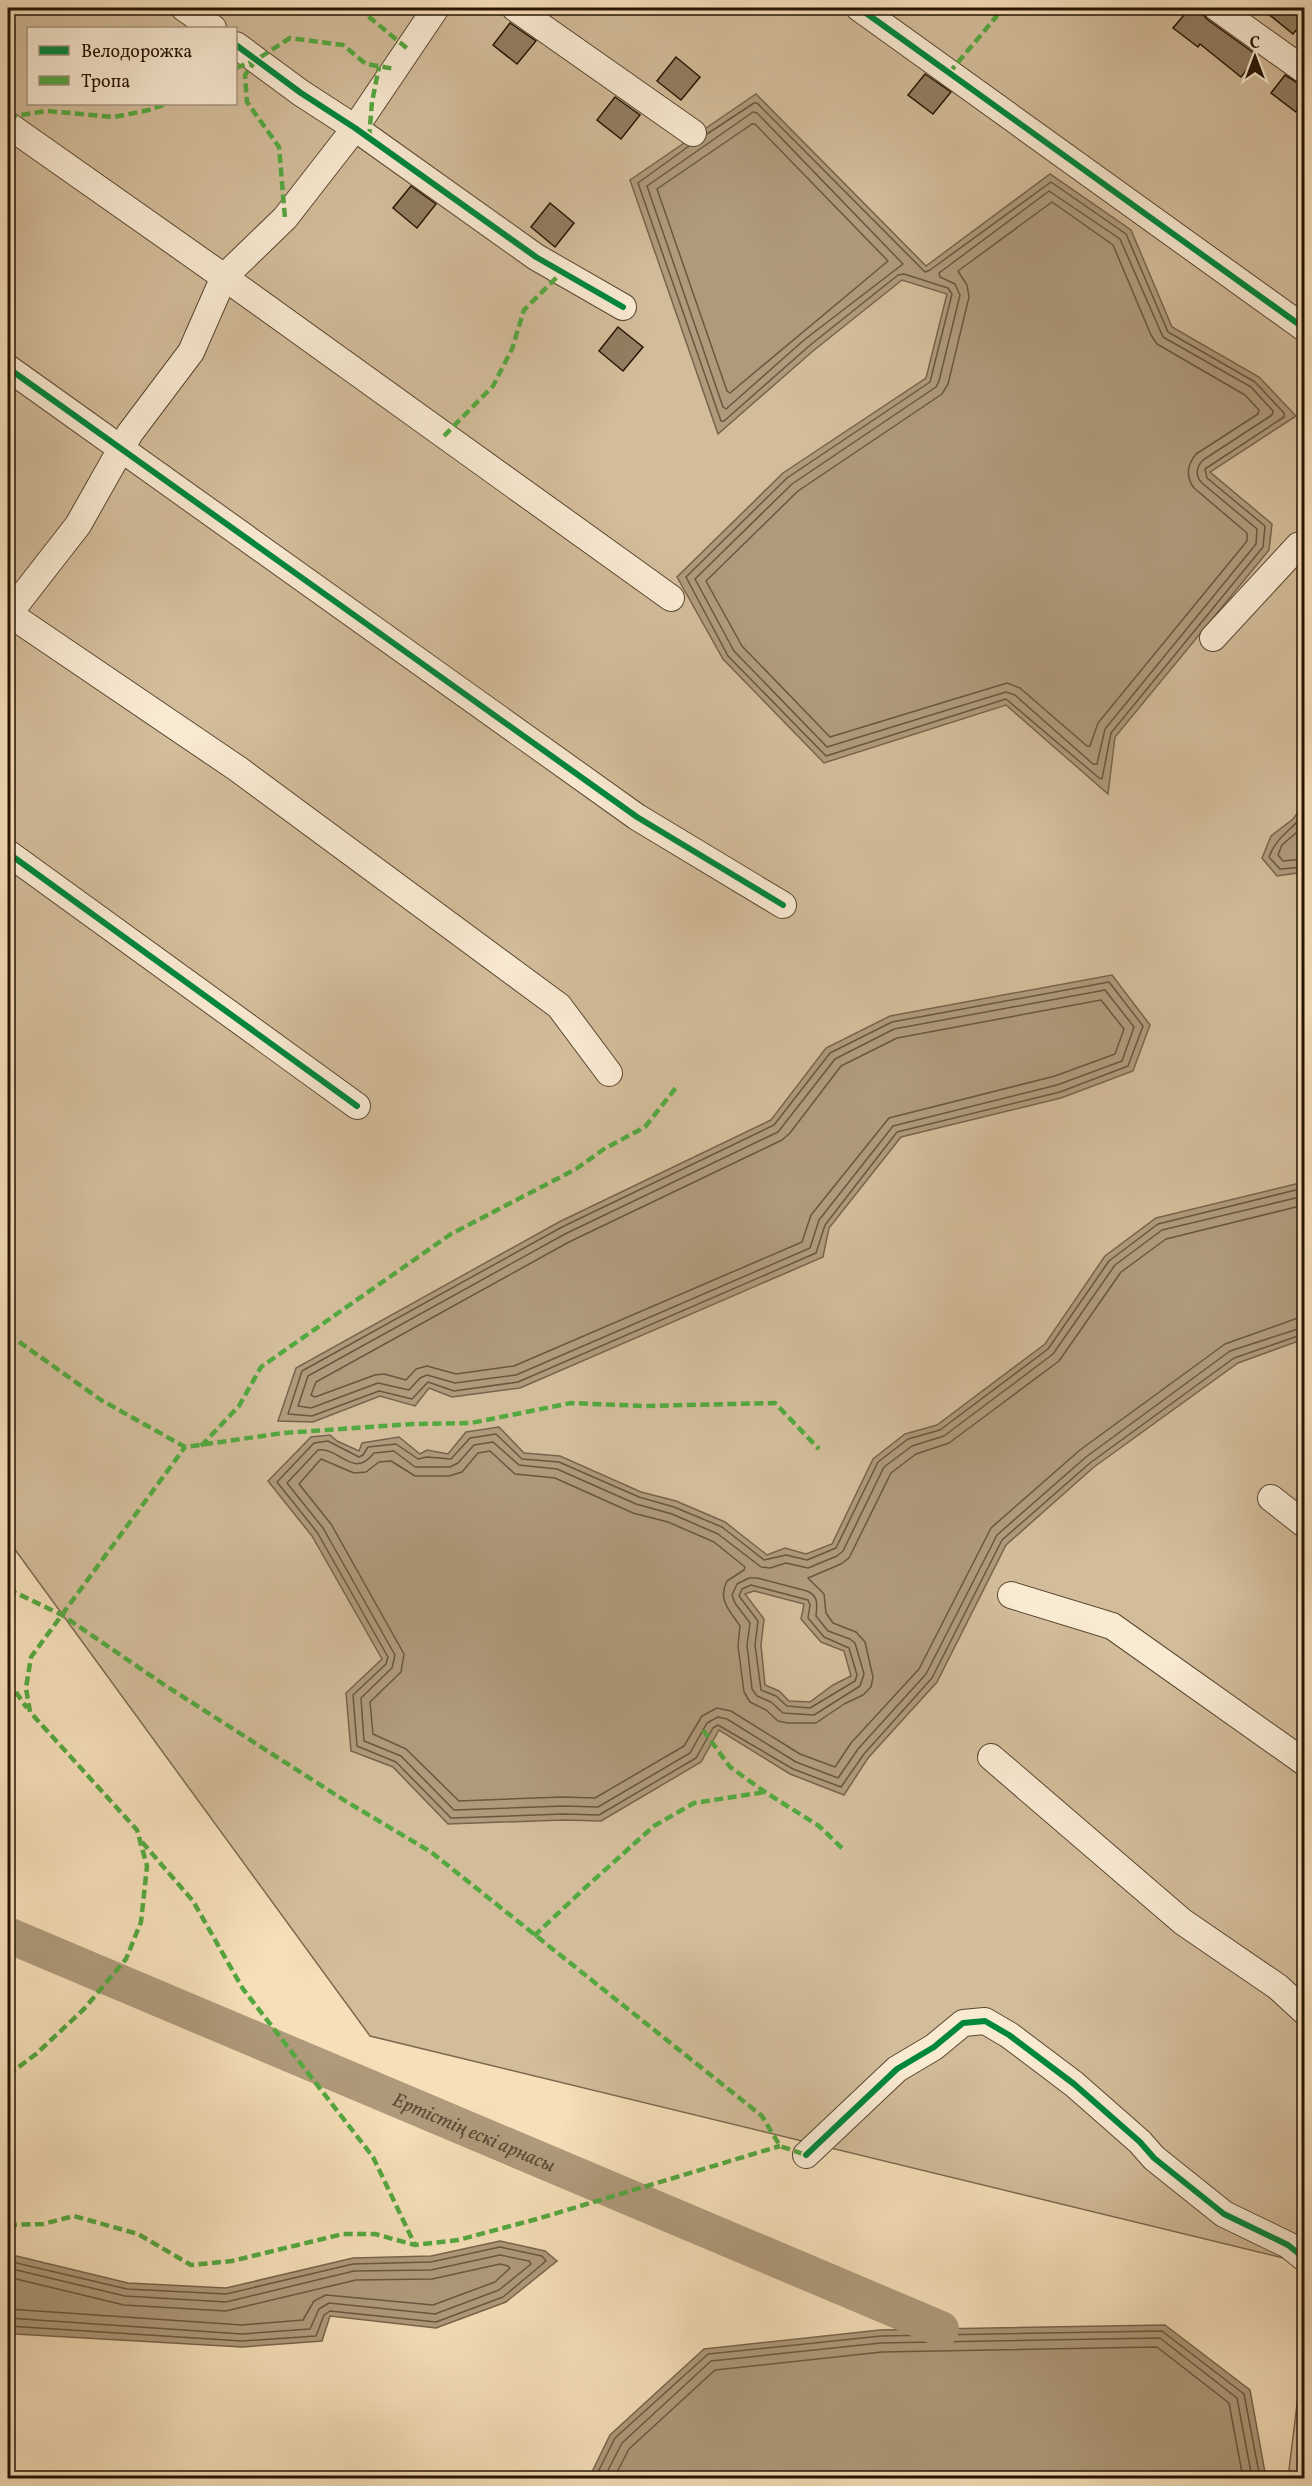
<svg xmlns="http://www.w3.org/2000/svg" width="1312" height="2486" font-family="Vollkorn,serif">
  <style>
    .green { fill: #d3bc9a; stroke: #7c684f; stroke-width: 1.5; fill-rule: evenodd }
    .water { fill: #af9a7b; stroke: #78644b; stroke-width: 1.5; fill-rule: evenodd }
    .lines { fill: none; stroke-linecap: round; stroke-linejoin: round }
    .shore { stroke: #6a5740; stroke-width: 1.5 }
    .river { stroke: #af9a7b; stroke-width: 36 }
    .building { fill: #927e62; stroke: #261404; stroke-width: 1.5 }
    .minor-casing { stroke: #5a4731; stroke-width: 28 }
    .minor { stroke: #f9ead2; stroke-width: 26 }
    .quiet { stroke: #53a840; stroke-width: 4.5; stroke-dasharray: 9 4.5; stroke-linecap: butt }
    .cycleway-casing { stroke: #f9ead2; stroke-width: 10 }
    .cycleway { stroke: #00873e; stroke-width: 6 }
    .labels { text-anchor: middle; stroke-width: 5; stroke-linejoin: round; paint-order: stroke }
    .water-label { font-size: 20px; font-style: italic; fill: #5d4a34; stroke: #f9ead2 }
  </style>
  <rect width="100%" height="100%" fill="#f6dfb9"/>
  <filter id="stains"><feTurbulence type="fractalNoise" baseFrequency=".00333" numOctaves="4"/><feColorMatrix values="0 0 0 0 .2 0 0 0 0 .09 0 0 0 0 .02 0 0 0 .5 -.17"/></filter>
  <radialGradient id="worn" r=".72"><stop offset=".6" stop-color="#630" stop-opacity="0"/><stop offset="1" stop-color="#630" stop-opacity=".3"/></radialGradient>
  <g class="green">
    <path d="M8,8H1304V2263L370,2036L8,1540ZM28,28H236V104H28Z"/>
    <path d="M1304,2347V2478H1288Z"/>
  </g>
  <g class="water">
    <path d="M756,94L926,266L1050,174L1131,230L1172,327L1259,377L1296,416L1210,472L1272,524L1269,550L1115,737L1108,794L1006,705L824,763L723,659L677,577L783,473L926,378L947,294L902,280L813,351L718,434L630,180Z"/>
    <path d="M1304,804V872L1277,876L1262,858L1271,836L1293,819Z"/>
    <path d="M1112,975L1150,1025L1133,1071L1061,1098L901,1137L829,1228L823,1257L520,1388L452,1397L429,1388L415,1406L380,1396L313,1422L278,1421L296,1368L559,1222L771,1120L826,1048L890,1016Z"/>
    <path d="M1304,1182V1339L1238,1363L1094,1467L1006,1545L937,1682L868,1758L844,1795L790,1774L719,1730L701,1762L601,1821L563,1820L448,1824L393,1767L351,1751L346,1693L382,1659L312,1536L268,1481L311,1437L330,1435L337,1441L359,1451L362,1443L399,1437L420,1454L427,1450L448,1454L466,1432L499,1427L524,1453L560,1456L641,1492L676,1501L725,1522L767,1555L785,1548L806,1554L832,1544L873,1459L905,1434L937,1425L1045,1344L1105,1256L1156,1218ZM754,1591L804,1604L801,1619L821,1642L844,1651L851,1676L833,1685L810,1702L789,1701L779,1691L765,1685L761,1645L764,1619L745,1594Z"/>
    <path d="M500,2241L545,2251L557,2261L506,2302L436,2328L330,2316L322,2341L242,2347L15,2334L8,2331V2254L128,2283L226,2288L353,2258L431,2256Z"/>
    <path d="M1165,2325L1250,2390L1266,2478H589L610,2435L704,2349L880,2330Z"/>
  </g>
  <g class="lines">
    <g class="shore">
      <path d="M753,112L757,113L903,264L804,340L726,409L723,407L647,186Z"/>
      <path d="M752,124H755L888,261L730,393L727,391L657,189Z"/>
      <path d="M689,146L638,183L721,421H724L809,346L898,275L904,274L948,288L952,294L930,382L787,478L686,577L728,656L826,756L1006,699L1099,778L1102,779L1111,733L1263,547L1265,526L1207,478L1205,469L1284,417V413L1255,382L1168,332L1126,234L1051,182L930,270L925,272L757,103H754L707,134"/>
      <path d="M1049,191L1120,239L1163,337L1251,387L1273,411L1272,415L1203,460C1196,467 1195,476 1202,483L1257,529L1256,544L1105,729L1097,764H1093L1015,695L1006,692L827,747L734,651L695,579L792,484L936,387L939,381L960,295L955,284L940,277L939,273Z"/>
      <path d="M1052,202L1113,245L1151,335L1157,344L1245,395L1259,410L1258,414L1196,454C1187,465 1186,477 1194,488L1247,533V541L1098,723L1090,746H1087L1020,688L1007,683L830,737L742,646L706,581L798,491L942,394L948,384L969,297L967,285L958,271Z"/>
      <path d="M1304,814C1291,831 1277,836 1269,857L1280,869L1304,867"/>
      <path d="M1304,826L1282,845L1278,855L1283,861L1304,859"/>
      <path d="M1109,982L1143,1026L1128,1066L1060,1092L897,1132L825,1225L816,1253L518,1382L454,1391L428,1382L412,1399L379,1391L312,1416L288,1414L302,1371L562,1227L774,1125L830,1053L892,1022Z"/>
      <path d="M1105,990L1134,1027L1122,1061L1057,1085L893,1126L819,1220L810,1248L516,1375L455,1383L427,1375L420,1378L409,1390L378,1383L311,1408L298,1406L308,1376L565,1234L778,1132L835,1059L894,1029Z"/>
      <path d="M1101,1000L1124,1029L1115,1054L1055,1076L889,1118L811,1215L802,1242L514,1366L456,1374L427,1366L416,1369L406,1380L384,1374L375,1375L315,1397L311,1395L316,1382L569,1242L782,1140L790,1133L841,1066L897,1038Z"/>
      <path d="M1304,1188L1158,1224L1109,1261L1048,1349L940,1430L908,1439L878,1462L836,1548L807,1560L786,1555L764,1560L722,1527L674,1507L639,1497L559,1462L522,1459L496,1434L470,1438L451,1459L427,1457L418,1459L396,1444L368,1447L363,1455L359,1457L328,1441L314,1443L277,1482L317,1532L388,1657L386,1664L353,1695L357,1746L396,1762L451,1818L563,1814L599,1815L696,1758L713,1728L718,1725L793,1769L841,1787L864,1754L932,1678L1002,1540L1090,1463L1234,1358L1304,1334"/>
      <path d="M1304,1196L1162,1230L1115,1265L1053,1354L944,1436L912,1446L884,1467L843,1551L837,1556L808,1568L786,1563L770,1568L761,1567L718,1534L672,1514L636,1504L557,1469L519,1465L493,1442L474,1445L458,1463L450,1467H415L394,1451L374,1453C353,1480 340,1447 318,1450L287,1483L323,1528L395,1655L392,1668L361,1698L364,1741L401,1756L454,1810L563,1806L598,1807L690,1753L707,1723L718,1717L727,1719L796,1762L838,1778L858,1749L926,1674L997,1535L1086,1457L1230,1351L1304,1327"/>
      <path d="M1304,1205L1166,1239L1121,1272L1059,1361L949,1443L916,1454L891,1473L849,1558L841,1564L808,1578L824,1594L826,1613L833,1623L856,1632L865,1642L873,1677L871,1687L863,1695L844,1704L816,1723H788L778,1721L766,1710L750,1702L744,1692L738,1646L740,1626C730,1611 717,1599 727,1581L744,1570L745,1567L714,1542L668,1522L633,1513L555,1478L515,1474L490,1451L478,1453L462,1472L449,1476H415L391,1461L379,1462L366,1472L354,1473L321,1459L299,1484L331,1524L404,1654L401,1672L370,1702L373,1734L406,1749L459,1801L562,1797L595,1798L684,1746L702,1716L717,1708L731,1711L800,1754L835,1767L851,1743L919,1669L991,1528L1080,1450L1225,1344L1295,1319L1304,1318"/>
      <path d="M749,1578H757L807,1591C819,1596 817,1605 816,1616L828,1631L850,1639L855,1643L864,1674L860,1686L814,1715L783,1713L771,1702L757,1696L752,1689L747,1645L750,1623L735,1603L732,1595L737,1584Z"/>
      <path d="M751,1585L808,1600L810,1605L808,1618L824,1637L849,1648L857,1675L855,1681L810,1708L787,1706L776,1696L761,1690L755,1645L758,1621L739,1596L742,1589Z"/>
      <path d="M8,2261L127,2289L226,2294L353,2264L431,2262L500,2247L542,2256L546,2261L503,2297L436,2322L330,2311L324,2315L316,2336L242,2341L8,2326"/>
      <path d="M8,2268L125,2296L226,2302L354,2271L431,2270L500,2255L529,2261L531,2264L499,2290L435,2314L329,2303L319,2309L310,2329L242,2334L8,2318"/>
      <path d="M8,2277L124,2305L226,2311L356,2280L432,2279L500,2264L508,2266L510,2268L495,2282L433,2305L326,2295L314,2301L303,2320L242,2325L8,2309"/>
      <path d="M595,2478L615,2438L708,2354L881,2336L1162,2331L1244,2394L1260,2478"/>
      <path d="M604,2478L622,2443L711,2361L881,2343L1160,2338L1237,2398L1252,2478"/>
      <path d="M614,2478L629,2449L715,2370L882,2352L1157,2347L1229,2403L1243,2478"/>
    </g>
    <path class="river" id="s1" d="M8,1935L941,2329"/>
  </g>
  <g class="building">
    <path d="M1190,8H1197L1208,20L1258,56L1241,77L1200,44L1198,47L1173,28Z"/>
    <path d="M1261,8H1305V20L1293,34Z"/>
    <path d="M510,23L536,41L517,64L493,45Z"/>
    <path d="M676,57L700,77L681,100L657,81Z"/>
    <path d="M925,74L951,92L933,114L908,95Z"/>
    <path d="M1285,75L1296,82L1305,85V101L1296,112L1271,93Z"/>
    <path d="M615,97L640,115L621,139L597,120Z"/>
    <path d="M411,186L436,204L417,228L393,208Z"/>
    <path d="M550,203L574,223L555,247L531,227Z"/>
    <path d="M618,327L643,347L623,371L599,351Z"/>
  </g>
  <g class="lines">
    <defs>
      <g id="minor">
        <path d="M184,8L213,28"/>
        <path d="M515,8L693,133"/>
        <path d="M859,8L1304,328"/>
        <path d="M1217,8L1304,70"/>
        <path d="M236,45L301,93L355,128L536,257L623,307"/>
        <path d="M8,125L224,277L671,598"/>
        <path d="M8,368L637,817L783,905"/>
        <path d="M8,613L238,769L559,1006L609,1073"/>
        <path d="M8,615L78,525L130,433L191,352L224,277L285,218L355,128L436,8"/>
        <path d="M1213,638L1298,546L1304,548"/>
        <path d="M8,853L357,1106"/>
        <path d="M1271,1498L1304,1524"/>
        <path d="M1011,1595L1112,1626L1304,1762"/>
        <path d="M991,1757L1183,1922L1278,1987L1304,2011"/>
        <path d="M806,2155L897,2069L934,2047L963,2023L985,2021L1009,2035L1074,2084L1140,2142L1154,2158L1224,2214L1288,2245L1304,2258"/>
      </g>
    </defs>
    <use href="#minor" class="minor-casing"/>
    <use href="#minor" class="minor"/>
    <g class="quiet">
      <path d="M358,8L408,49"/>
      <path d="M256,60L245,75L247,102L279,147L285,218"/>
      <path d="M236,68L256,60L290,38L343,45L366,64L395,69"/>
      <path d="M949,73L996,17L999,8"/>
      <path d="M8,117L47,111L114,117L149,110L166,104"/>
      <path d="M369,138L372,102L379,67"/>
      <path d="M444,436L493,386L512,349L524,310L562,272"/>
      <path d="M8,1334L101,1400L185,1447L284,1433L412,1424L471,1423L571,1403L644,1406L775,1403L819,1449"/>
      <path d="M201,1446L239,1406L261,1367L451,1234L576,1169L604,1149L645,1127L678,1085"/>
      <path d="M8,1589L62,1615L163,1684L347,1802L431,1852L762,2116L780,2146L806,2155"/>
      <path d="M8,1681L27,1708"/>
      <path d="M703,1730L730,1767L765,1792L819,1826L845,1851"/>
      <path d="M142,1842L193,1901L243,1989L373,2157L415,2245"/>
      <path d="M534,1936L587,1886L654,1826L694,1803L765,1792"/>
      <path d="M8,2075L36,2054L84,2009L126,1959L141,1922L147,1866L137,1830L30,1712L26,1688L31,1657L185,1447"/>
      <path d="M8,2225L43,2224L74,2216L138,2234L191,2265L232,2261L343,2234H375L415,2245L458,2240L537,2219L780,2146"/>
    </g>
    <defs>
      <g id="cycleway">
        <path d="M859,8L1304,328"/>
        <path d="M236,45L301,93L355,128L536,257L623,307"/>
        <path d="M8,368L637,817L783,905"/>
        <path d="M8,853L357,1106"/>
        <path d="M806,2155L897,2069L934,2047L963,2023L985,2021L1009,2035L1074,2084L1140,2142L1154,2158L1224,2214L1288,2245L1304,2258"/>
      </g>
    </defs>
    <use href="#cycleway" class="cycleway-casing"/>
    <use href="#cycleway" class="cycleway"/>
  </g>
  <g class="labels">
    <g class="water-label">
      <text dy="7" stroke="none"><textPath href="#s1" startOffset="506">Ертістің ескі арнасы</textPath></text>
    </g>
  </g>
  <rect width="1312" height="2486" fill="none" stroke="#f6dfb9" stroke-width="30"/>
  <rect x="9" y="9" width="1294" height="2468" fill="none" stroke="#261404" stroke-width="3"/>
  <rect x="15" y="15" width="1282" height="2456" fill="none" stroke="#261404" stroke-width="1.5"/>
  <rect x="27" y="27" width="210" height="78" fill="#f9ead2" stroke="#a59480" stroke-width="1.5"/>
  <rect x="39" y="46" width="30" height="9" fill="#00873e" stroke="#a59480" stroke-width="1.5"/>
  <text x="81" y="57" font-size="18" fill="#261404">Велодорожка</text>
  <rect x="39" y="76" width="30" height="9" fill="#53a840" stroke="#a59480" stroke-width="1.5"/>
  <text x="81" y="87" font-size="18" fill="#261404">Тропа</text>
  <g transform="translate(1255 57)" stroke="#f9ead2" stroke-width="4.5" paint-order="stroke">
  <path d="M0-4.5L10 22L0 15L-10 22Z" fill="#261404"/>
  <text y="-9" font-size="16" font-weight="bold" text-anchor="middle" fill="#261404">С</text>
  </g>
  <rect width="100%" height="100%" filter="url(#stains)"/>
  <rect width="100%" height="100%" fill="url(#worn)"/>
</svg>
